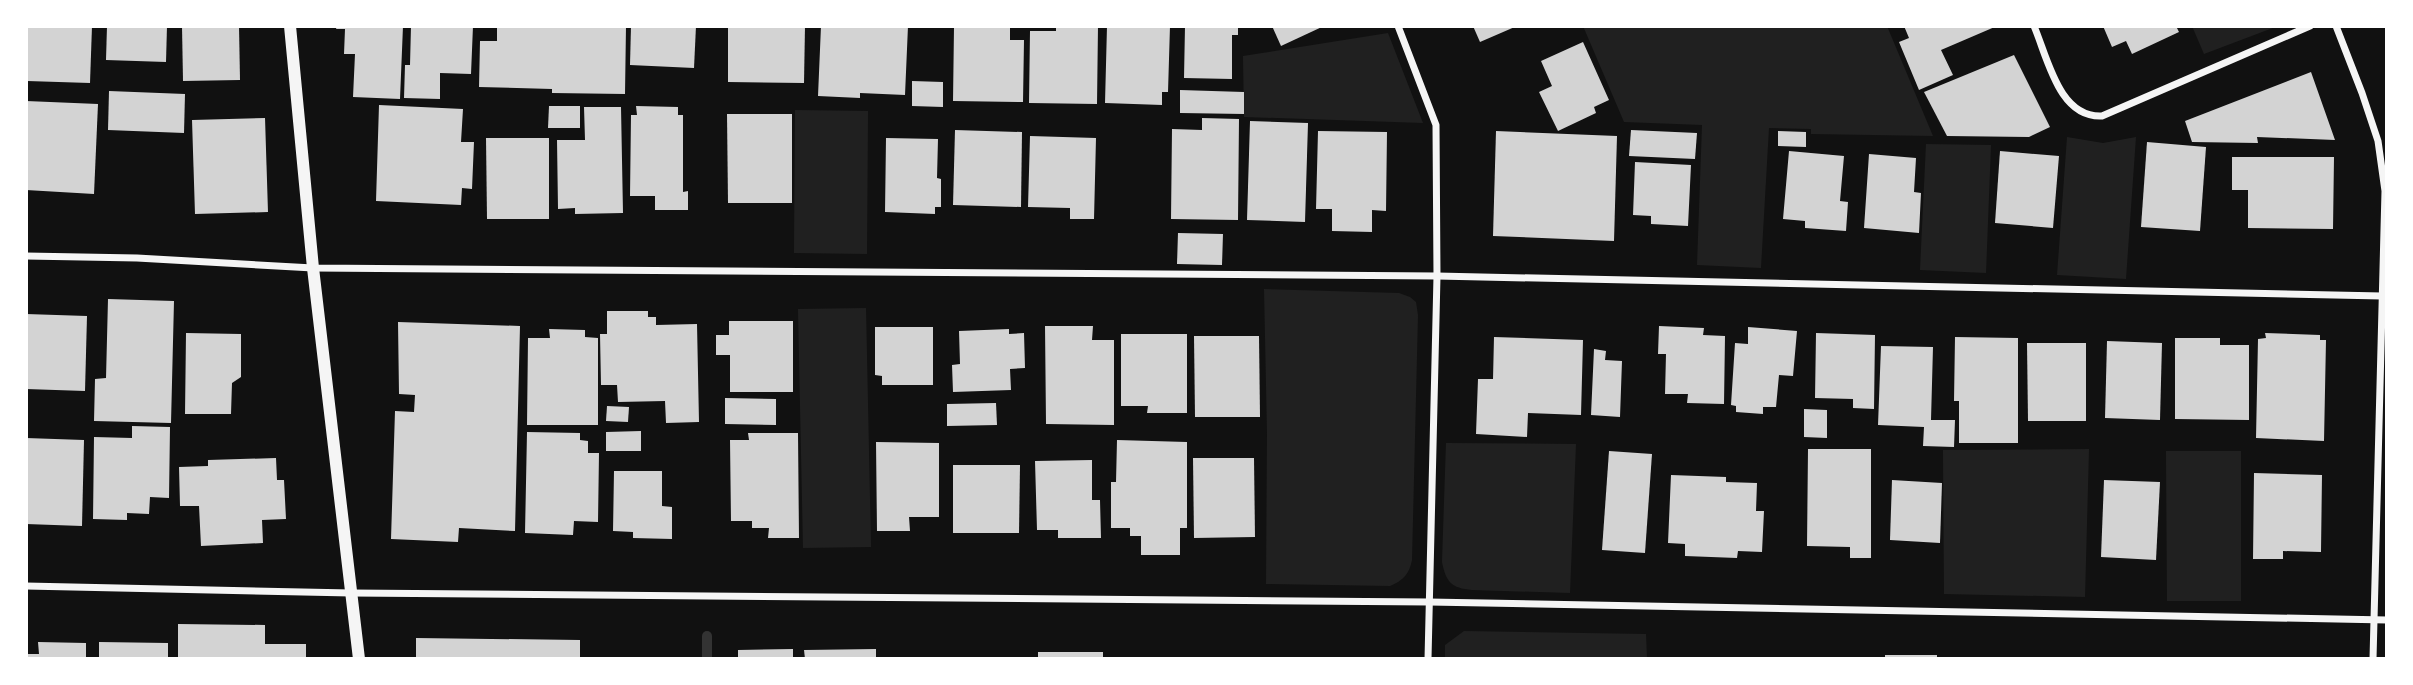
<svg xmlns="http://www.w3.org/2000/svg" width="2413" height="685" font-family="'Varela Round',sans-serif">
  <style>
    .green { fill: #202020 }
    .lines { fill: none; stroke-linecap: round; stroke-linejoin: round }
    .stream { stroke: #333; stroke-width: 10 }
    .building { fill: #d3d3d3 }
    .minor { stroke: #f5f5f5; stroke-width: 7 }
    .tertiary { stroke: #f5f5f5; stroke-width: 12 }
  </style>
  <rect width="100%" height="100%" fill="#111"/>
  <g class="green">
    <path d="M1583,26H1887L1933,136L1811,134V129L1769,128L1761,268L1697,265L1702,125L1624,122Z"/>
    <path d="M2192,26H2278L2204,54Z"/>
    <path d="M1388,33L1423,123L1244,117L1243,56Z"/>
    <path d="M795,110L868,111L867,254L794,253Z"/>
    <path d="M2067,137L2103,143L2136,137L2126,279L2057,275Z"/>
    <path d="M1926,144L1991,145L1986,273L1920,270Z"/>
    <path d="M1264,289L1399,293L1410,297L1416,302L1418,315L1412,560C1409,574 1404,580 1390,586L1266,584L1267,433Z"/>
    <path d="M866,308L871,547L803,548L798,309Z"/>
    <path d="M1446,443L1576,444L1570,593L1472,590C1451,588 1446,582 1442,562Z"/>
    <path d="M2089,449L2085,597L1944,594L1943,450Z"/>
    <path d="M2166,451H2241V601H2167Z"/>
    <path d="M1464,631L1646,634L1647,659H1445V645Z"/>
  </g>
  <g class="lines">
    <path class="stream" d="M707,659V636"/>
  </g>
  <g class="building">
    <path d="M28,26H92L90,83L27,81Z"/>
    <path d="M107,26H167L166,62L106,60Z"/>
    <path d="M182,26H239L240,80L183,81Z"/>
    <path d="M337,26H403L400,99L353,97L355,54H344L345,29H336Z"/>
    <path d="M411,26H473L471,74L440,73V99L404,98L405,65H410Z"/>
    <path d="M497,26H626L625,94L552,93V89L479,87L480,41H497Z"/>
    <path d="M631,26H696L694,68L630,65Z"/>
    <path d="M728,26H805L804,83L728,82Z"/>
    <path d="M821,26H908L905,95L860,93V98L818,96Z"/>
    <path d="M1056,26H1098L1097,104L1029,103L1030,31H1056Z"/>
    <path d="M1107,26H1170L1168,92H1162V105L1105,103Z"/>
    <path d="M1185,26H1238V35H1232V79L1184,78Z"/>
    <path d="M1272,26H1324L1281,46Z"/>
    <path d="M1473,26H1517L1480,42Z"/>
    <path d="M1904,26H1997L1941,50L1953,75L1919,90L1899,42L1909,38Z"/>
    <path d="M2103,26H2176L2179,32L2132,54L2126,41L2112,47Z"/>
    <path d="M954,27L1010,28V40H1024L1023,102L953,101Z"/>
    <path d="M1583,42L1609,100L1594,107L1596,113L1558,131L1539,92L1552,86L1541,61Z"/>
    <path d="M2014,55L2050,127L2029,137L1947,136L1924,92Z"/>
    <path d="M2311,72L2335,140L2257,137L2258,143L2192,142L2185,121Z"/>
    <path d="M912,81L943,82V107L912,106Z"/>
    <path d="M1180,90L1244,92V114L1180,113Z"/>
    <path d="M109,91L185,94L184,133L108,130Z"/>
    <path d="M26,101L98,104L94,194L26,190Z"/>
    <path d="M379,105L463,109L461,142H474L472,189L462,188L461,205L376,201Z"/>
    <path d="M549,106H580V128H548Z"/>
    <path d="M636,106L678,107V115H683V192L688,191V210H655V196H630L631,115H637Z"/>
    <path d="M584,107H621L623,213L575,214V208L558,209L557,140H585Z"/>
    <path d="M727,114H792V203H728Z"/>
    <path d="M265,118L268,212L195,214L192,120Z"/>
    <path d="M1202,118L1239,119L1238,220L1171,219L1172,129L1202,130Z"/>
    <path d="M1250,121L1308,123L1305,222L1247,220Z"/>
    <path d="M955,130L1022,132L1021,207L953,205Z"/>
    <path d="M1631,130L1697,133L1695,159L1629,156Z"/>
    <path d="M1318,131L1387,132L1386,211L1372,210V232L1332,231V209H1316Z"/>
    <path d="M1496,131L1617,136L1614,241L1493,236Z"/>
    <path d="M1778,131L1806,132V147L1778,146Z"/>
    <path d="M1030,136L1096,138L1094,219H1070V208L1028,207Z"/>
    <path d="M486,138H549V219H487Z"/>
    <path d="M886,138L938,139L937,178L941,179V207H935V214L885,212Z"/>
    <path d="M2147,142L2206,147L2200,231L2141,227Z"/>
    <path d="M1789,151L1844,156L1840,201L1848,202L1846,231L1805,228V221L1783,219Z"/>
    <path d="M2000,151L2059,156L2053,228L1995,223Z"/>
    <path d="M1869,154L1916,158L1914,192L1921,193L1919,233L1864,228Z"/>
    <path d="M2232,157H2334L2333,229L2248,228V190H2232Z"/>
    <path d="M1635,162L1691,165L1688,226L1651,224V216L1633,215Z"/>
    <path d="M1178,233L1223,234L1222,265L1177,264Z"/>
    <path d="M108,299L174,301L171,423L94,421L95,379L106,378Z"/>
    <path d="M607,311H648V317H656V325L697,324L699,422L666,423L665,401L618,402L617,385H601L600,334H607Z"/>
    <path d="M26,314L87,316L85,391L26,389Z"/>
    <path d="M729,321H793V392H730V355H716V335H729Z"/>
    <path d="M398,322L520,326L515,531L459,528L458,542L391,539L395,411L414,412L415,395L399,394Z"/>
    <path d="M1045,326H1093L1092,340H1114V425L1046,424Z"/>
    <path d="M1659,326L1704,328L1703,335L1725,336L1724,404L1687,403L1688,394H1665L1666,354H1658Z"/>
    <path d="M875,327H933V385H882V376L875,375Z"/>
    <path d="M1748,327L1797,331L1793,376L1779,375L1776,407H1763V414L1736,412V406L1731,405L1735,343L1748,344Z"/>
    <path d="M549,329L585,330V337L598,338V425H527L528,338H550Z"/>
    <path d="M1009,329V334L1024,333L1025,368L1010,369L1011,390L953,392L952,365L960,364L959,331Z"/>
    <path d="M186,333L241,334V377L232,383L231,414H185Z"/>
    <path d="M1816,333L1875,335L1874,409L1853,408V399L1815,398Z"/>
    <path d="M2265,333L2320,335V340H2326L2324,441L2256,438L2258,339L2266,338Z"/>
    <path d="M1121,334H1187V413H1147L1148,406H1121Z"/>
    <path d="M1194,336H1259L1260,417H1195Z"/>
    <path d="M1494,337L1583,340L1581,415L1528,413L1527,437L1476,434L1478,379H1493Z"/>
    <path d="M1955,337L2018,338V443H1959V401H1954Z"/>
    <path d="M2175,338H2220V345H2249V420L2175,419Z"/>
    <path d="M2107,341L2162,343L2160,420L2105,418Z"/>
    <path d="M2027,343H2086V421H2028Z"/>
    <path d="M1881,346L1933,347L1931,420H1955L1954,447L1923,446L1924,427L1878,425Z"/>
    <path d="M1594,349L1606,351L1605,360L1622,361L1620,417L1591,415Z"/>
    <path d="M725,398L776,399V425L725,424Z"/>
    <path d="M996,403L997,425L947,426V404Z"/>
    <path d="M607,406L629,407L628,422L606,421Z"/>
    <path d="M1804,409L1827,410V438L1804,437Z"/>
    <path d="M132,426L170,427L169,498L150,497L149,514L127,513V520L93,519L94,437L132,438Z"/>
    <path d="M641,431V451H606V432Z"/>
    <path d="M527,432L580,433V440L588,441V453H599L598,522L574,521L573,535L525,533Z"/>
    <path d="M748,433H798L799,538H768L769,528H752V521H731L730,440H749Z"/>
    <path d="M26,438L84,440L82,526L26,524Z"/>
    <path d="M1117,440L1187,442V528H1180V555H1141V536H1130V528H1111V482H1116Z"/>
    <path d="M876,442L939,443V517H909L910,531H877Z"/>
    <path d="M1808,449H1871V558H1850V547L1807,546Z"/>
    <path d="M1609,451L1652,454L1645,553L1602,550Z"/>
    <path d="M276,458L277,480H284L286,519L262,520L263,543L201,546L199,506H180L179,467L208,466V460Z"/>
    <path d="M1193,458H1254L1255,537L1194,538Z"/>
    <path d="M1092,460V500H1100L1101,538H1058V530H1037L1035,461Z"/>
    <path d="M953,465H1020L1019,533H953Z"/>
    <path d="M614,471H662V506L672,507V539L633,538V532L613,531Z"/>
    <path d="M2254,473L2322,475L2321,552L2283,551V559H2253Z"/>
    <path d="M1671,475L1726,477V482L1757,483L1756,511H1764L1762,552L1738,551L1737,558L1685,556V544L1668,543Z"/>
    <path d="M1892,480L1942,483L1940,543L1890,540Z"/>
    <path d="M2104,480L2160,482L2156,560L2101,557Z"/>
    <path d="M178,624L265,625V644H306V659H178Z"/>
    <path d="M416,638L580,640V659H416Z"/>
    <path d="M38,642L86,643V659H26V654H39Z"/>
    <path d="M99,642L168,643V659H99Z"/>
    <path d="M793,649V659H738V650Z"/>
    <path d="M876,649V659H805L804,650Z"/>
    <rect x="1038" y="652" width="65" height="7"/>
    <rect x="1885" y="655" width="52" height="4"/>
  </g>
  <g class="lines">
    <g class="minor">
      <path d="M1398,26L1436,125L1437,276L1428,659"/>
      <path d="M2034,26C2048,59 2059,118 2102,116L2310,26"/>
      <path d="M2336,26L2362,93L2378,141L2385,191L2373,659"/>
      <path d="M26,256L137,258L313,268L1437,276L2382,296"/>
      <path d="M26,586L351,593L1429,602L2387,620"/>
    </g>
    <path class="tertiary" d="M290,26L313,268L359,659"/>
  </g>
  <rect width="2413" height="685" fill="none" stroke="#ffffff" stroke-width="56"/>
</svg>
